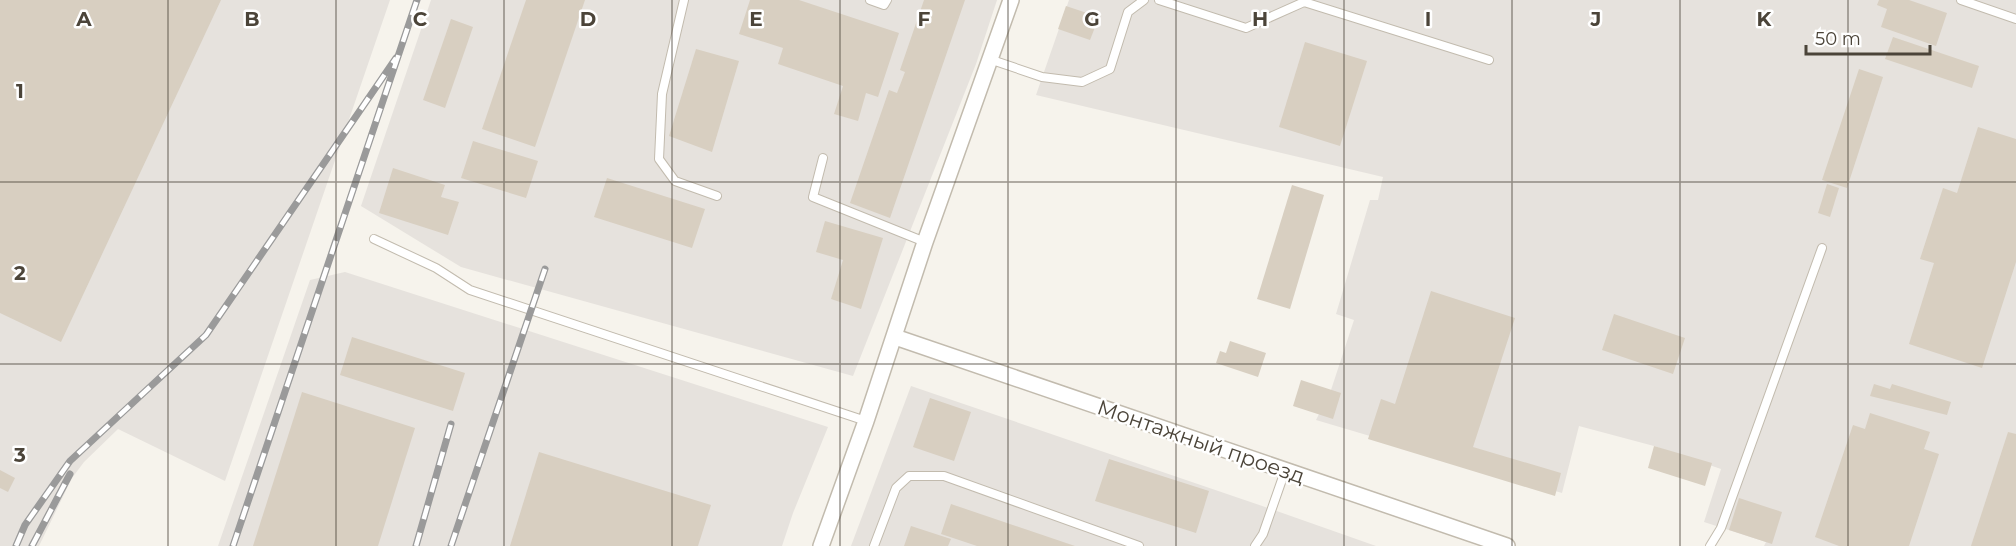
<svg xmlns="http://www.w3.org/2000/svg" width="2016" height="546" font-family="Montserrat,sans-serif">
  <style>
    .industrial { fill: #e6e2dd }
    .building { fill: #d8cfc1 }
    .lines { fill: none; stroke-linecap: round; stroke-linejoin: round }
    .service-casing { stroke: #c2bbae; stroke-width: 10 }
    .minor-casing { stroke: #c2bbae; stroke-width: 18 }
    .service { stroke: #fff; stroke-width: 8 }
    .minor { stroke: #fff; stroke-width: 15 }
    .rail-casing { stroke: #9a9a9a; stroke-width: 7 }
    .rail { stroke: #fff; stroke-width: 4.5; stroke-dasharray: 14; stroke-linecap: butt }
    .grid { fill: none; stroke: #4b4439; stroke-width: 1.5; stroke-opacity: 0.55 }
    .labels { text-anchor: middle; stroke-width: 5; stroke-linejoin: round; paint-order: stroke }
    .street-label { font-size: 21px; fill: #4b4439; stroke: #fff }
    .grid-label { font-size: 20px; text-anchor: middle; font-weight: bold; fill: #4b4439; stroke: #fff; stroke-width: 5; stroke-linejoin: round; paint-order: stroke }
  </style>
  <rect width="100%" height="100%" fill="#f6f3ec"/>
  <g class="industrial">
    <path d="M0,0H390L225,481L118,429L84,462L72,478L39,546H0Z"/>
    <path d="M431,0H997L976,64L853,376L461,267L361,206Z"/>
    <path d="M1069,0H2016V546H1764L1766,542L1704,522L1721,469L1654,446L1579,426L1562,493L1316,420L1331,390L1354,320L1336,314L1370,200H1378L1383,177L1036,95Z"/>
    <path d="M345,272L828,427L793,513L782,546H218L310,280Z"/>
    <path d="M911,386L1271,509L1376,546H851Z"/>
  </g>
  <g class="building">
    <path d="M0,0H221L61,342L0,313Z"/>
    <path d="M526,0H585L535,147L482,129Z"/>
    <path d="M750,0H799L899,33L878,97L866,93L858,121L834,114L843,86L778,64L783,48L739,34Z"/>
    <path d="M924,0H965L890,218L850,203L889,90L897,93L905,72L900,70Z"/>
    <path d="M1879,0H1909L1947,13L1936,46L1881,27L1887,9L1877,5Z"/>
    <path d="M1066,6L1099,17L1090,40L1058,29Z"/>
    <path d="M451,19L473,27L445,108L423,100Z"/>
    <path d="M1893,37L1979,66L1972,88L1885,59Z"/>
    <path d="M1305,42L1367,61L1340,146L1279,127Z"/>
    <path d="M696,49L739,61L712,152L669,136Z"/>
    <path d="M1859,69L1883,77L1847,188L1822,180Z"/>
    <path d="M1978,127L2016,139V262L1982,368L1909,344L1934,263L1920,259L1943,188L1957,193Z"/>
    <path d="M473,141L538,161L526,198L461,178Z"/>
    <path d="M393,168L445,185L441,197L459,202L448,235L379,213Z"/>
    <path d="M607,178L705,209L692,248L594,217Z"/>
    <path d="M1827,184L1839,188L1830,217L1818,213Z"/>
    <path d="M1292,185L1324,195L1290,309L1257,299Z"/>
    <path d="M825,221L883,238L861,309L831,299L843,260L816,252Z"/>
    <path d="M1431,291L1515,318L1473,447L1561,473L1555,496L1368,439L1381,399L1395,404Z"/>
    <path d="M1614,314L1685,338L1673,374L1602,350Z"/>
    <path d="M352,337L465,373L453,411L340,375Z"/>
    <path d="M1230,341L1266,353L1258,377L1216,363L1220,351L1226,353Z"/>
    <path d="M1301,380L1341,393L1333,419L1293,406Z"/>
    <path d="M1874,384L1890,389L1892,384L1951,402L1947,415L1870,396Z"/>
    <path d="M302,392L415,428L378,546H253Z"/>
    <path d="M930,398L971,412L954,461L913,447Z"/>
    <path d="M1870,413L1930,432L1924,449L1939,454L1909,546H1839L1815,537L1853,425L1865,429Z"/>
    <path d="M2008,432L2016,434V546H1971Z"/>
    <path d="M1654,446L1712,463L1705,486L1648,468Z"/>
    <path d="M539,452L711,505L698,546H510Z"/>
    <path d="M1109,459L1209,491L1196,533L1095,501Z"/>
    <path d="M0,470L15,478L8,492L0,488Z"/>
    <path d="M1739,498L1782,512L1772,544L1729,530Z"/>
    <path d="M951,504L1075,546H977L941,534Z"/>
    <path d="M911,526L951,539L948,546H904Z"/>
  </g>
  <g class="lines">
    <defs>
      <g id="service">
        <path d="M684,0L662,94L659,159L675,181L717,196"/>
        <path d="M870,0L884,5L887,0"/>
        <path d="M1159,0L1246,28L1304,2L1489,60"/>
        <path d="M1961,0L2016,19"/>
        <path d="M992,60L1042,77L1082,82L1110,69L1128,12L1144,0"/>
        <path d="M823,158L813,197L925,242"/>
        <path d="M374,239L436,268L470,290L866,421"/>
        <path d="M874,546L896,488L909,476H944L1139,546"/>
        <path d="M1255,546L1263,534L1285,471"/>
        <path d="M1710,546L1721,528L1822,248"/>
      </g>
      <g id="minor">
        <path d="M895,337L1507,546"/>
        <path d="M821,546L866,421L925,242L1011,0"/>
      </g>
    </defs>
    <use href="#service" class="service-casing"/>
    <use href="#minor" class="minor-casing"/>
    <use href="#service" class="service"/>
    <use href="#minor" class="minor"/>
    <defs>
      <g id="rail">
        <path d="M16,546L25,525L70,461L206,335L396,58"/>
        <path d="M32,546L70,474"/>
        <path d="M233,546L417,0"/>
        <path d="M416,546L451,424"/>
        <path d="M451,546L545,269"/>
      </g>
    </defs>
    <use href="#rail" class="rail-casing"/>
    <use href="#rail" class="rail"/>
  </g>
  <path class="grid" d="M168,0V546M336,0V546M504,0V546M672,0V546M840,0V546M1008,0V546M1176,0V546M1344,0V546M1512,0V546M1680,0V546M1848,0V546M0,182H2016M0,364H2016"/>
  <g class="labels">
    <g class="street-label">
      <text transform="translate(1201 442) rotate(19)" y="7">Монтажный проезд</text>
    </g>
  </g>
  <g class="grid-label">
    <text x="84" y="26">A</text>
    <text x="252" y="26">B</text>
    <text x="420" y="26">C</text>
    <text x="588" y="26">D</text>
    <text x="756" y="26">E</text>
    <text x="924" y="26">F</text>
    <text x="1092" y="26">G</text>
    <text x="1260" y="26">H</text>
    <text x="1428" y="26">I</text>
    <text x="1596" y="26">J</text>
    <text x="1764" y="26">K</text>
    <text x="20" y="98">1</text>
    <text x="20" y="280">2</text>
    <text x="20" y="462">3</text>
  </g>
  <path d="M1806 45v9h124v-9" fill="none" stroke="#4b4439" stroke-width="3"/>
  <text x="1815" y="45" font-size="18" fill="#4b4439" stroke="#ffffff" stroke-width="4.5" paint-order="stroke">50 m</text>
</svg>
